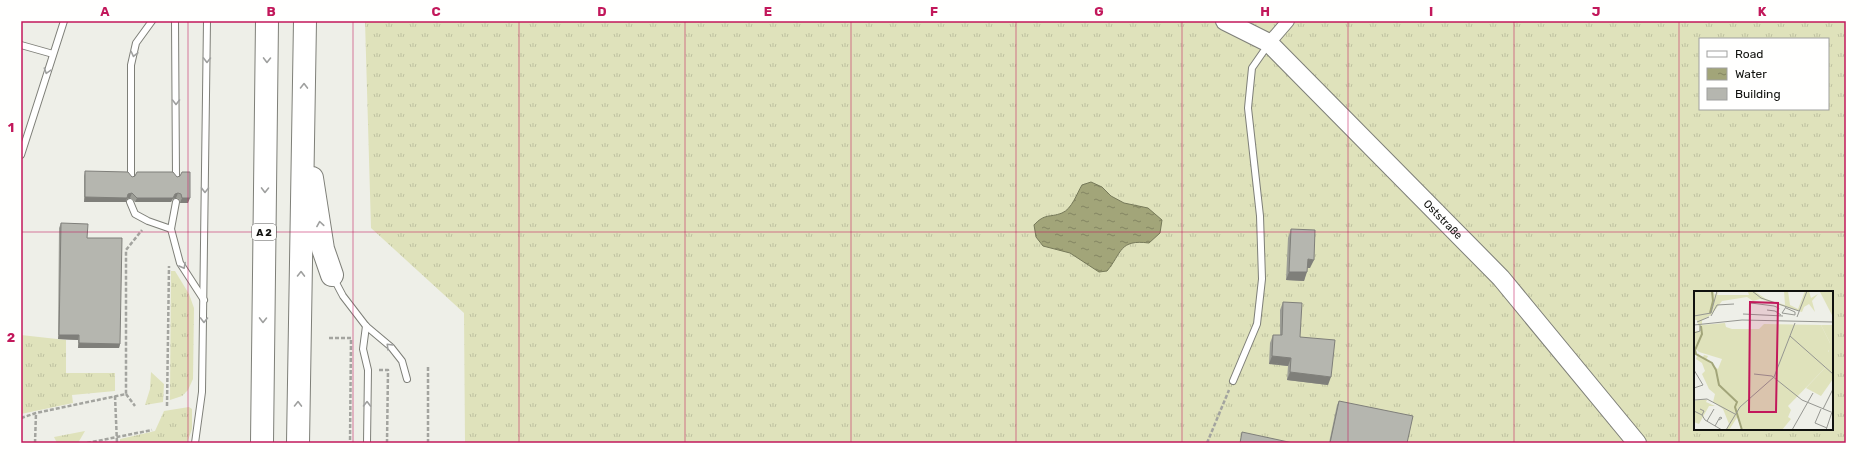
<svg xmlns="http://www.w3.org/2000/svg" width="1867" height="464" font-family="Rubik,sans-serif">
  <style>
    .grass { fill: url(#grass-tufts); fill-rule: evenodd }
    .water { fill: url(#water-ripples); stroke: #767959 }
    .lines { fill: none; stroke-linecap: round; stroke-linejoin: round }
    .lane-casing { stroke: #7e7f78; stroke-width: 8 }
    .street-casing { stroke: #7e7f78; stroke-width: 14 }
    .secondary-casing { stroke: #7e7f78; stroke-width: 20 }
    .highway-casing { stroke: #7e7f78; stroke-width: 24 }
    .path { stroke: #a3a49f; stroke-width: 2.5; stroke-dasharray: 4 2; stroke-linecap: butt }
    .lane { stroke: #fff; stroke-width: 6 }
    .street { stroke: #fff; stroke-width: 12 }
    .secondary { stroke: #fff; stroke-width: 18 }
    .highway { stroke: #fff; stroke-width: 22 }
    .wall { fill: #9c9d96 }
    .shaded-wall { fill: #7f7f7a }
    .building { fill: #b5b6af; stroke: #7f7f7a }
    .oneway { stroke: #9fa09f }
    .grid { fill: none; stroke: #c2185b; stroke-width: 1; stroke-opacity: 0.55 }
    .labels { text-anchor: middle; stroke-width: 3; stroke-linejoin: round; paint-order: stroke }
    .shield { fill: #fffffe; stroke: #585856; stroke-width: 1 }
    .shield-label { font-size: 10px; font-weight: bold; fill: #10110e }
    .street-label { font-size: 11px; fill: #10110e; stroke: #fffffe }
    .inset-river { fill: none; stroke: #a2a579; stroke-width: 2 }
    .inset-road { fill: none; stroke: #959691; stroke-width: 1 }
    .view { fill: #c2185b; fill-opacity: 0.15; stroke: #c2185b; stroke-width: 2 }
    .inset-edge { fill: none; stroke: #10110e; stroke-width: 2 }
    .neatline { fill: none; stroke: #c2185b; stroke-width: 1.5 }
    .grid-label { font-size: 13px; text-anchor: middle; font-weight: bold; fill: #c2185b }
  </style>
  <defs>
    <pattern id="grass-tufts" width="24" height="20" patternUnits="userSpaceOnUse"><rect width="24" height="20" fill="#dfe2bb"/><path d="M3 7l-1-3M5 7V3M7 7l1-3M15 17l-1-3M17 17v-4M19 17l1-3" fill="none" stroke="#bec1a0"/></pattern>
    <pattern id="water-ripples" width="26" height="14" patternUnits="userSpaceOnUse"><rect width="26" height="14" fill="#a2a579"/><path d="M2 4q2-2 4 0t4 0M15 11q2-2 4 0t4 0" fill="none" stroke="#838562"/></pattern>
  </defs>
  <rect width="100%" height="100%" fill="#eeefe8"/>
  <g class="grass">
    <path d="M365,21H1846V443H465L464,313L371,228ZM1700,39H1828V109H1700ZM1695,292H1832V429H1695Z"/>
    <path d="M171,271H175L189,294L194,308L193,379L188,390L182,396L170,400Z"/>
    <path d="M21,335L66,340V373H115V391L72,395L73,403L21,414Z"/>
    <path d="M151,372L164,384L163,402L145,405L150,389Z"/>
    <path d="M189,407L192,409V429L187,443H120V439L155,431L164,411Z"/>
    <path d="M85,431L78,443H57L54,437Z"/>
  </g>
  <path class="water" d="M1091,182L1102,187L1111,196L1124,203L1148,208L1162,220L1160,233L1149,243C1119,239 1122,253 1107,271L1099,272L1070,253L1043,246L1036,237L1034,225C1045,213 1049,218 1062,213C1072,209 1077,193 1082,185Z"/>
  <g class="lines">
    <defs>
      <g id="lane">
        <path d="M175,21L176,177"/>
        <path d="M21,45L53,54"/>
        <path d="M21,155L64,21"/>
        <path d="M131,177V65L136,43L152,21"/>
        <path d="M130,202L135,214L148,221L171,229"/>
        <path d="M176,202L171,229L180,263L204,300"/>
        <path d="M334,279L343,296L366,326L391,347L402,361L407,379"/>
        <path d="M366,326L363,349L368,370L367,443"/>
        <path d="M1233,381L1257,324L1262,279L1260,216L1248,108L1252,68L1268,45"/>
        <path d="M195,443L202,392L207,21"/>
      </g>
      <path id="street" d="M1269,43L1288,21"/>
      <g id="secondary">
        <path id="s1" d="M1225,21L1269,43L1501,278L1637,443"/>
      </g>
      <g id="highway">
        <path d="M312,178L323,249L332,275"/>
        <path d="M262,443L267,21"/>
        <path d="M298,443L305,21"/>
      </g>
    </defs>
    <use href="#lane" class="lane-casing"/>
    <use href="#street" class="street-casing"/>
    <use href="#secondary" class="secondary-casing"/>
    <use href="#highway" class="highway-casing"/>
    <g class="path">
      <path d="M329,338H351L350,443"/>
      <path d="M379,370H388L387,443"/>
      <path d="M126,394L135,406"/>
      <path d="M115,396L117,443"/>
      <path d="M167,406L169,266"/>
      <path d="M21,418L36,413L126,394V250L142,230"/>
      <path d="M35,443L36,413"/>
      <path d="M87,443L152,430"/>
      <path d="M428,443V366"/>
      <path d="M1207,443L1229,390"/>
    </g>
    <use href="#lane" class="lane"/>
    <use href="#street" class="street"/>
    <use href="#secondary" class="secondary"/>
    <use href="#highway" class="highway"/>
  </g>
  <g class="wall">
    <path d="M85,171L132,177H177L188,203H180L179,199L176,198L173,199L171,202H135L130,198L127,199L126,202H84V176Z"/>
    <path d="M61,223L87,238L120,344L119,348H78V340L58,339L59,228Z"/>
    <path d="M1291,229L1310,268H1307L1304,281L1286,280L1288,238Z"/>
    <path d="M1283,302L1300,337L1328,385L1287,380L1288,366L1269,364L1270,343L1273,335H1280V310Z"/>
    <path d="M1339,401L1407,443H1329L1337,405Z"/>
  </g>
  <g class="shaded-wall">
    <path d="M132,193L130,198L127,199L128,194Z"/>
    <path d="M178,193L176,198L173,199L175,194Z"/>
    <path d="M85,197L127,198L126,202H84Z"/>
    <path d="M137,198H173L171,202H135Z"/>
    <path d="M182,198H190L188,203H180Z"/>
    <path d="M1308,259L1314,260L1310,268H1304Z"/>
    <path d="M1289,272H1307L1304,281L1286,280Z"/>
    <path d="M59,335H79L78,340L58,339Z"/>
    <path d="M79,343L120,344L119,348H78Z"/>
    <path d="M1272,356L1291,358L1288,366L1269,364Z"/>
    <path d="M1290,372L1331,377L1328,385L1287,380Z"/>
  </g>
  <g class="building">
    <path d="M85,171L128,172L132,177L135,176L137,172H173L177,177L180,176L182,172H190V198H182L181,194L178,193L175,194L173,198H137L132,193L128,194L127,198L85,197Z"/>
    <path d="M61,223L88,224L87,238H122L120,344L79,343V335H59Z"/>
    <path d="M1291,229L1315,230L1314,260L1308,259L1307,272H1289Z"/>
    <path d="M1283,302L1302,303L1300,337L1335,340L1331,377L1290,372L1291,358L1272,356L1273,335H1282Z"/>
    <path d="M1339,401L1413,416L1407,443H1330Z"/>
    <path d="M1242,432L1293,443H1240Z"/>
  </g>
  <defs><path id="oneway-chevron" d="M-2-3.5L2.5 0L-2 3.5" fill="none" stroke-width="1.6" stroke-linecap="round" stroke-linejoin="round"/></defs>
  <g class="oneway">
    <use href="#oneway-chevron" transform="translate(134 54) rotate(103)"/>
    <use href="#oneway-chevron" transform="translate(207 60) rotate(91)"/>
    <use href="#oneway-chevron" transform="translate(267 60) rotate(91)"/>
    <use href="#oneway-chevron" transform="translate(47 71) rotate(108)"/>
    <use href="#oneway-chevron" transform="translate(304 86) rotate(-89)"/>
    <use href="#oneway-chevron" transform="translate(176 102) rotate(90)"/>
    <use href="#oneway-chevron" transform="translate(205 190) rotate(91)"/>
    <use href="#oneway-chevron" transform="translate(265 190) rotate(91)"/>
    <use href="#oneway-chevron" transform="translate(320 224) rotate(-99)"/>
    <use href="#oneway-chevron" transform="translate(183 266) rotate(61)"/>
    <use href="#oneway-chevron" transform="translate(301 274) rotate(-89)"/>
    <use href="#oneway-chevron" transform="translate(204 320) rotate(91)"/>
    <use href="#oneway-chevron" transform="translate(263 320) rotate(91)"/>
    <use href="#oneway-chevron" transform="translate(389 346) rotate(-135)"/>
    <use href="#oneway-chevron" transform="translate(298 404) rotate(-89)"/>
    <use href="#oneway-chevron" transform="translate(367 404) rotate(-89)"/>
  </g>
  <path class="grid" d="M188,21V443M353,21V443M519,21V443M685,21V443M851,21V443M1016,21V443M1182,21V443M1348,21V443M1514,21V443M1679,21V443M21,232H1846"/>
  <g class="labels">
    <rect class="shield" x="252" y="224" width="24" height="16" rx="3"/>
    <g class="shield-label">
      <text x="264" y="236">A 2</text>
    </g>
    <g class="street-label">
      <text dy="4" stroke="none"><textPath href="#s1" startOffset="297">Oststraße</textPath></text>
    </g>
  </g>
  <g transform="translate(1694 291)">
    <rect width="139" height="139" fill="#eeefe8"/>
    <path d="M0,0H19L21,4L25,0L23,4H55L54,1L60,0L72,8L91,14L90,0H94L96,14L104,18L111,0H115L117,7L124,3L118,10L121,21L115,13L110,16L108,21L66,8L59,10L53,6L28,10L17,24L8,29V34L31,32L32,36L38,38H65L70,33L127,34L136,52L131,77L94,115L97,119L94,126L97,128L88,139H49L44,125L35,139H32L35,133L29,118L19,111L21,103L15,98L8,83L11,80L8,72L2,68L4,62L8,67L10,64L14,65L12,69L24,78L28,68L5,61L0,56V40H5V36L3,29H0ZM7,108L13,109L12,111L21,115H15L5,133L0,131V110Z" fill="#dfe2bb"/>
    <path d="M127,34H139V88L127,105L112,97L132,76L125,70L135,60L132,56L136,52Z" fill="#dfe2bb"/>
    <path d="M126,0H139V26L126,1Z" fill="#dfe2bb"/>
    <path class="inset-river" d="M16,22L19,10L18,0M7,35L8,43L1,59L2,63L18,72L22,79L25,94L43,111L41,116L48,139"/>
    <path class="inset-road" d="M58,0L67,7L105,20M57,12L80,15L85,17L83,21M92,16L88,22L101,24V21L92,17M73,19L81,20L87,24M49,23L89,25M0,25L17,22L23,0M17,25L23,14L40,13M103,26L113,0M3,31L15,26M0,34L48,29L139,31M0,42L6,40V34M96,45L139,83M0,79L9,94L0,97M60,83L78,85L108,109L137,121M0,109L13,108L41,123M127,118L121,132L133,137M129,118L139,98M0,120L8,124L10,120L6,118M8,124L11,129L28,139M13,130L20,118M21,135L26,126L28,127L25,129M32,139L46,116L80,86L101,32M98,139L119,102M132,139L139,118"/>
    <path class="view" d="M56,11L84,12L82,121H55Z"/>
    <rect width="139" height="139" class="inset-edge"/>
  </g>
  <rect width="1867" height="464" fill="none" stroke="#fffffe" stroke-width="44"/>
  <rect x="1699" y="38" width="130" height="72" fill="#fffffe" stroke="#9fa09e"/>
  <rect x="1707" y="51" width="20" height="6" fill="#ffffff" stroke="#9fa09e"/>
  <text x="1735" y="58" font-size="12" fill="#10110e">Road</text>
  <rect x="1707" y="68" width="20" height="12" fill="url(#water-ripples)" stroke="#9fa09e"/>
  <text x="1735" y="78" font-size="12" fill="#10110e">Water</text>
  <rect x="1707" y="88" width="20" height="12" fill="#b5b6af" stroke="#9fa09e"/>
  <text x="1735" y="98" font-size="12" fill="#10110e">Building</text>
  <rect x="22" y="22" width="1823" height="420" class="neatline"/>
  <g class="grid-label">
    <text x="105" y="16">A</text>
    <text x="271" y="16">B</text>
    <text x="436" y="16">C</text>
    <text x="602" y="16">D</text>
    <text x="768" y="16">E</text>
    <text x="934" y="16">F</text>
    <text x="1099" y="16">G</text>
    <text x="1265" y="16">H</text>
    <text x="1431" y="16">I</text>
    <text x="1596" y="16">J</text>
    <text x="1762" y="16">K</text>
    <text x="11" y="132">1</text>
    <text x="11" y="342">2</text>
  </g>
</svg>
